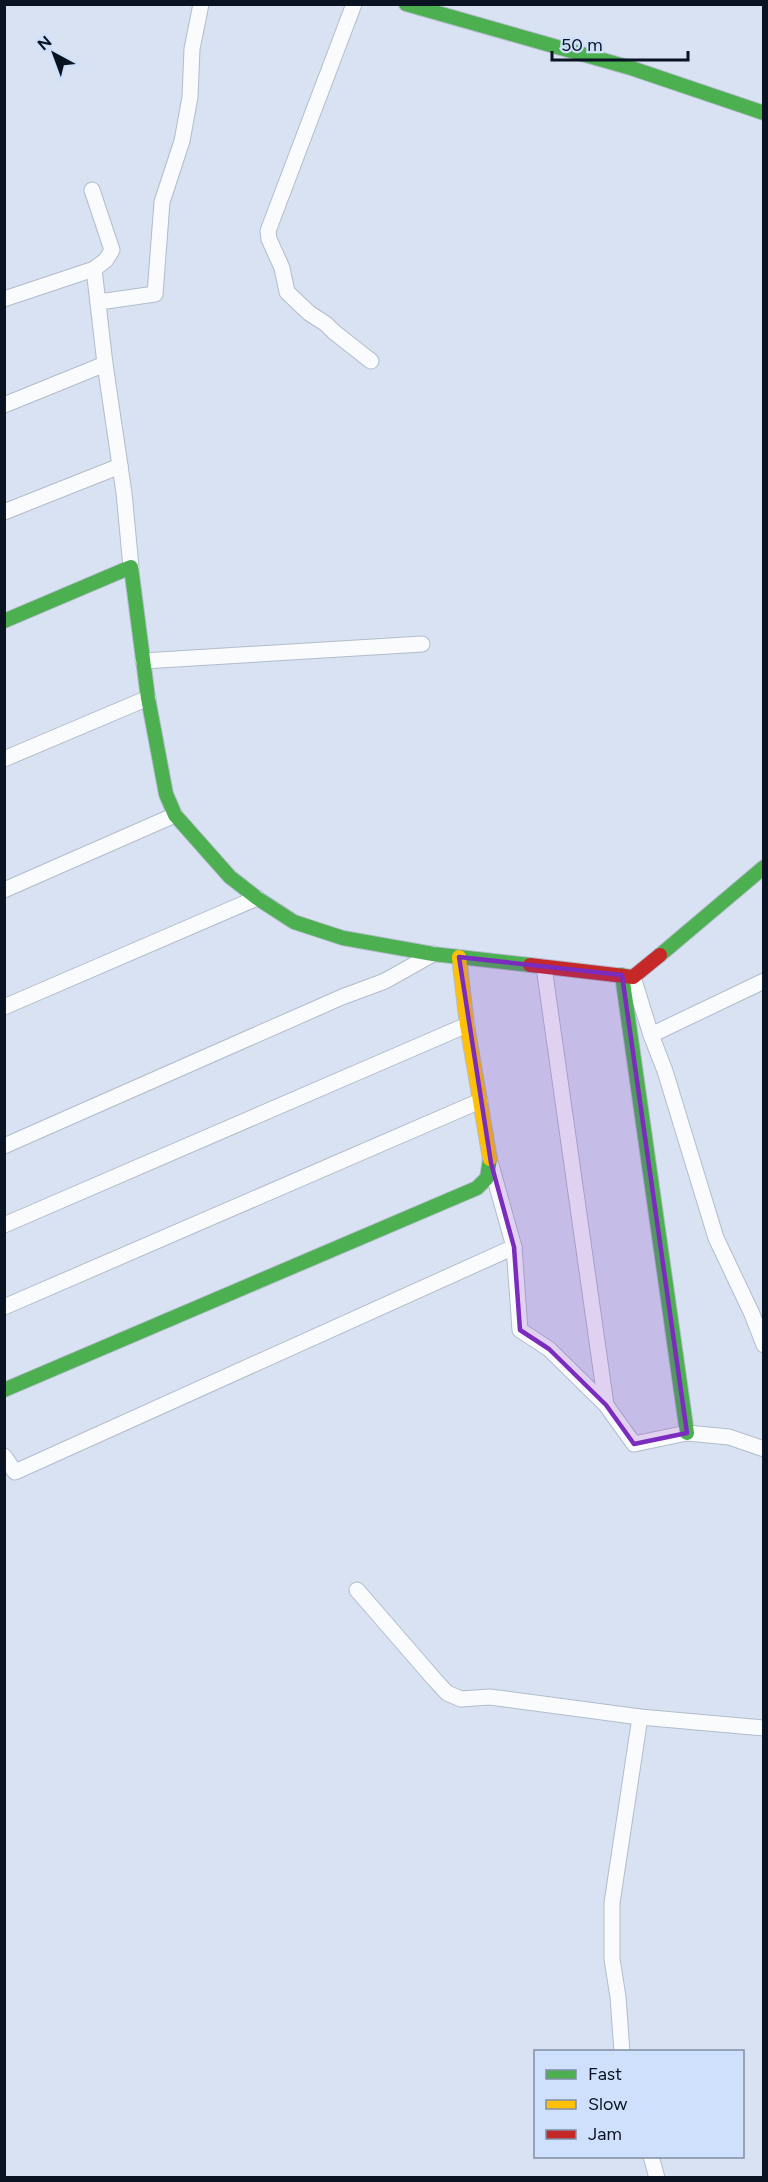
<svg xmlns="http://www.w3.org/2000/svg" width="768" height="2182" font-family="Figtree,sans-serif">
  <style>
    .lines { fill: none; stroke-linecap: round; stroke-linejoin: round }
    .street-casing { stroke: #b2bccb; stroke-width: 17 }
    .fast-casing { stroke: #b2bccb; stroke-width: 16 }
    .slow-casing { stroke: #b2bccb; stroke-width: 16 }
    .jam-casing { stroke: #b2bccb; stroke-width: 16 }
    .street { stroke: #f9fbfd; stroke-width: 15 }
    .fast { stroke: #4caf50; stroke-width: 14 }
    .slow { stroke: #ffc107; stroke-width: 14 }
    .jam { stroke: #c62828; stroke-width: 14 }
    .marked { fill: #7b2cbf; fill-opacity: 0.2; stroke: #7b2cbf; stroke-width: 4.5; stroke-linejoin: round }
  </style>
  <rect width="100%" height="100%" fill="#d8e2f2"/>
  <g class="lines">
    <defs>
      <g id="street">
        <path d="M354,4L268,231L269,239L282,268L287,292L309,313L326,324L334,332L371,361"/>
        <path d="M94,269L105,364"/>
        <path d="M4,299L94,269L106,260L112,250L92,190"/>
        <path d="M99,302L155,294L162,202L182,141L190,97L192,49L201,4"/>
        <path d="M4,405L105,364L124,493L131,567"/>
        <path d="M4,512L120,466"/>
        <path d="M143,661L422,644"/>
        <path d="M4,759L148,698"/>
        <path d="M4,890L175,815"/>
        <path d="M544,967L606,1405"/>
        <path d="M633,977L651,1035L665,1071L716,1238L752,1314L764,1345"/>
        <path d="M4,1007L257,898"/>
        <path d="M651,1035L764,981"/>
        <path d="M4,1146L342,997L385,981L433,954"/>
        <path d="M4,1225L467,1025"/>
        <path d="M514,1247L520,1330L549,1349L606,1405L634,1444L687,1433L729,1437L764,1449"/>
        <path d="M4,1307L480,1101"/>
        <path d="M4,1456L15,1472L514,1247L491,1165"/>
        <path d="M357,1590L435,1680L447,1693L461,1699L490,1697L640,1717L764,1728"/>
        <path d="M622,2052L618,1997L612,1959V1903L640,1717"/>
        <path d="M651,2156L657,2178"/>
      </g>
      <g id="fast">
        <path d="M406,4L631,68L764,113"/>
        <path d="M4,621L131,567L148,698L166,794L175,815L230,877L257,898L294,922L343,938L433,954L530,965"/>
        <path d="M660,955L764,867"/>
        <path d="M622,975L687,1433"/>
        <path d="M4,1390L477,1188L487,1178L490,1159"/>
      </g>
      <path id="slow" d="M459,957L467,1025L490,1159"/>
      <path id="jam" d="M530,965L633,977L660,955"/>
    </defs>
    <use href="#street" class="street-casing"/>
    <use href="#fast" class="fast-casing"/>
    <use href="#slow" class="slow-casing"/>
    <use href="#jam" class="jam-casing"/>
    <use href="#street" class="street"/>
    <use href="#fast" class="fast"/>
    <use href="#slow" class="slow"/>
    <use href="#jam" class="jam"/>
  </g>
  <path class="marked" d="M459,957L622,975L687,1433L634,1444L606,1405L549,1349L520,1330L514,1247L491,1163Z"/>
  <rect width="768" height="2182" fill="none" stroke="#091322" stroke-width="12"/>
  <rect x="534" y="2050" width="210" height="108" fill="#cee0fc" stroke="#7f8ea5" stroke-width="1.5"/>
  <rect x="546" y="2070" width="30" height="9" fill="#4caf50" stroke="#7f8ea5" stroke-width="1.5"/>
  <text x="588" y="2080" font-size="18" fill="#091322">Fast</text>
  <rect x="546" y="2100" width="30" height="9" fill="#ffc107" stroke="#7f8ea5" stroke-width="1.5"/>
  <text x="588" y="2110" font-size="18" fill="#091322">Slow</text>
  <rect x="546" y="2130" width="30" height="9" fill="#c62828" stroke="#7f8ea5" stroke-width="1.5"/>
  <text x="588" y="2140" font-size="18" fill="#091322">Jam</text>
  <g transform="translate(54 54) rotate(319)" stroke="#cee0fc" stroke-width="4.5" paint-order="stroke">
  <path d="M0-4.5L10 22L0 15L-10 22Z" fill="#091322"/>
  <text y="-9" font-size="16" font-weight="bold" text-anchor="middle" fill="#091322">N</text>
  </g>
  <path d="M552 51v9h136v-9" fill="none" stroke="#091322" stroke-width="3"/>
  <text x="561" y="51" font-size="18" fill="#091322" stroke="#cee0fc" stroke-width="4.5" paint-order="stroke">50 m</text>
</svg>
